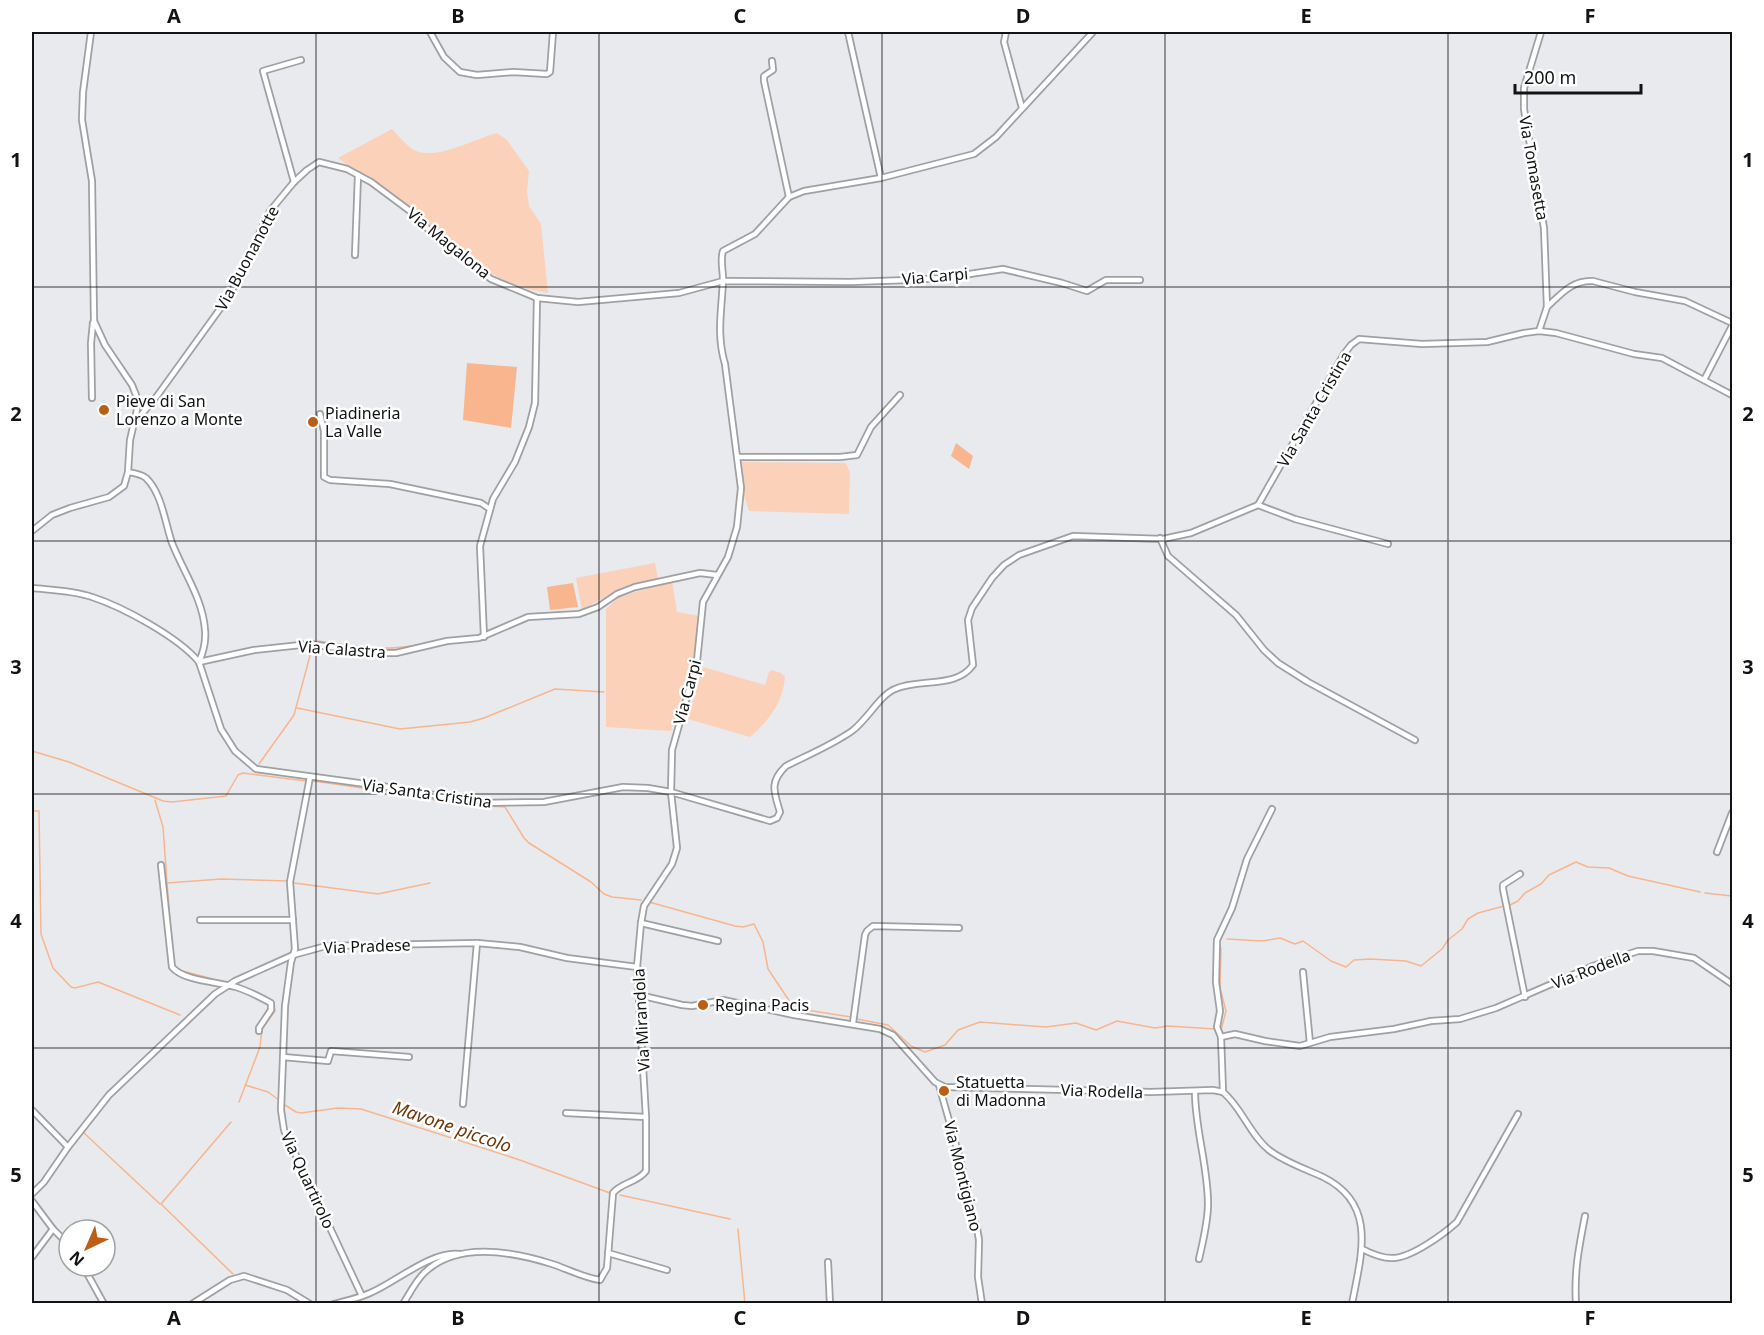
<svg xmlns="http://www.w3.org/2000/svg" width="1764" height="1335" font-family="'Noto Sans',sans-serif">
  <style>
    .green { fill: #fbd1b9 }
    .water { fill: #f8b58e }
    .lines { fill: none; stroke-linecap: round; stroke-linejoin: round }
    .stream { stroke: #f8b58e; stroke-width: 1.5 }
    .minor-casing { stroke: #9ea0a4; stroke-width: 8 }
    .minor { stroke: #fff; stroke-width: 4.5 }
    .grid { fill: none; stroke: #121314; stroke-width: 1.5; stroke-opacity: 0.55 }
    .poi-dot { fill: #bc5e13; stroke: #fff; stroke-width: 2 }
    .labels { text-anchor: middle; stroke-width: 5; stroke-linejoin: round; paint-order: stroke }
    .street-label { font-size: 16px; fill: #121314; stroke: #fff }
    .poi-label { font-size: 16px; fill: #121314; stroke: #fff; text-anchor: start }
    .water-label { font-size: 18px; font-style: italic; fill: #703506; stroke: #fff }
    .neatline { fill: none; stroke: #121314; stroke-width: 2 }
    .grid-label { font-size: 20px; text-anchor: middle; font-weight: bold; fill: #121314 }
  </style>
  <rect width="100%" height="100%" fill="#e8eaee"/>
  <g class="green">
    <path d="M392,129C398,135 407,147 416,151C438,160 474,139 497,133L507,140L529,171L527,192L529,206L541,224L548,293L519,287L494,275L338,158Z"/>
    <path d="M742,462L846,463L850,473L849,514L749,511L744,495Z"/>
    <path d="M655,563L658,579L621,588L582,610L576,578Z"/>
    <path d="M672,581L677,612L699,616L693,662L671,731L606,727V609L619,597Z"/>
    <path d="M703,667L765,685L769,672L772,670L781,673L785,677C783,702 769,721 750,737L688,719Z"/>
  </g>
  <g class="water">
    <path d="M467,363L517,367L511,428L463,420Z"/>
    <path d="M956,443L973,456L969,469L951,456Z"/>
    <path d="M573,583L578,607L550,610L547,587Z"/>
  </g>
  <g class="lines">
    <g class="stream">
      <path d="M529,615L539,614"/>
      <path d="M506,624L524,616"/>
      <path d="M470,637L478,636"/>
      <path d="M318,641C359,647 383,652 424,644"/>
      <path d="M297,708L400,729L470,722L484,718L555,689L604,692"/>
      <path d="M32,751L69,762L163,801L172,802L226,796L238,775L243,773L306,781"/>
      <path d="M259,764L294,715L311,652"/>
      <path d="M312,781C365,787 417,798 470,805"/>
      <path d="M155,800L163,827L167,883L221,879L287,881"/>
      <path d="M474,805L505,807L524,838L529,843L591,882L604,894L612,897L641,900"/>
      <path d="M32,811H39L41,934L53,968L71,987L75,988L98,982L180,1015"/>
      <path d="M167,883L172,947"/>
      <path d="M294,883L378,894L430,883"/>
      <path d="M1705,893L1732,896"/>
      <path d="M649,902L735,926L743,927L754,924L763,942L768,969L794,1008L851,1017"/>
      <path d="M1510,905L1518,901L1525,893L1541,884L1549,875L1576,862L1588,867L1609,868L1628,876L1700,892"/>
      <path d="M1227,939L1262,941L1280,938L1295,944L1303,941L1331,961L1346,967L1354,960L1370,959L1406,961L1421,966L1442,949L1448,940L1462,929L1468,919L1478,913L1504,906"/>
      <path d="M179,970L224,982"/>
      <path d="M250,990L259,994"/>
      <path d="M857,1019L888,1025L911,1046L925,1052L945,1045L958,1030L980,1022L1046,1027L1076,1023L1096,1030L1117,1021L1155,1028L1168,1026L1215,1029"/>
      <path d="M1221,1030L1226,1011L1220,988L1221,948"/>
      <path d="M245,1085L268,1092L279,1100"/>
      <path d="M239,1102L260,1047L262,1029L275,1011L274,1003"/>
      <path d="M285,1105L296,1112L301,1113L338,1108L361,1109L517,1159L610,1193"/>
      <path d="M231,1122L161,1204L233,1274"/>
      <path d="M84,1133L160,1204"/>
      <path d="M620,1195L730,1219"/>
      <path d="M738,1229L745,1304"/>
    </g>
    <defs>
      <g id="minor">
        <path d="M430,32L444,57L460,72L477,75L513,72L547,74L550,72L553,32"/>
        <path d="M848,32L881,178"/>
        <path d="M1006,32L1004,42L1022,108"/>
        <path d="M772,61L773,70L764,76V81L789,197"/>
        <path d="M294,182L263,71L301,60"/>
        <path d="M355,255L358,175"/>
        <path d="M1547,307C1561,294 1572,280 1593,281L1635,292L1685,301L1732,323"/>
        <path d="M1539,331L1547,307L1544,228L1524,109V88L1541,32"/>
        <path d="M1704,380L1732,326"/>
        <path d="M92,398L91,343L93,323"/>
        <path d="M320,414L324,431V477L330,480L390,484L481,503L490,509"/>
        <path d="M136,421L157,396L230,295L270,211L294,182L307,170L319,162L347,169L371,182L418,217L432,234L491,279L537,298L578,302L679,293L723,281L850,282L909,280L943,278L1003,269L1062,283L1087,291L1106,280H1140"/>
        <path d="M738,457H840L857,455L871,427L900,395"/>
        <path d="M128,472C134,473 141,474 146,478C162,493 165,523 172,543C183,571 203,599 205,630C206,640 203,653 199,662"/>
        <path d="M1258,505L1295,519L1388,544"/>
        <path d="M32,531L52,515L70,508L109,497L124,486L128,472L130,440L137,410L136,395L132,385L105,345L94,321L92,181L82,120L83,92L91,32"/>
        <path d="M1160,538L1168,556L1236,615L1264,650L1278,663L1308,682L1415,740"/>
        <path d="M32,588C51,590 72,590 92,597C123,607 178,637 199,662L221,729L235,751L256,769L388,787L479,803L544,802L623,787L648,788L671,792L770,821L777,818L780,812C774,792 769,782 786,766C808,755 832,745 852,731C867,720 880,695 895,689C920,678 956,689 973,665L968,620L972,608L992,578L1004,565L1019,555L1073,536L1163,539L1191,533L1258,505L1344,354L1351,345L1359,339L1422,344L1487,342L1524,333L1539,331L1556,333L1634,354L1662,358L1732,395"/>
        <path d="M484,637L480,546L493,499L515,462L529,427L535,403L537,298"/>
        <path d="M199,662L254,650L310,644L373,653H396L447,641L479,638L528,617L579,614L598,607L617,594L635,587L700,573L717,575"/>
        <path d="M310,777L290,882L295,949L291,962L285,1006L281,1110L284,1130L362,1296"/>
        <path d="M1717,852L1732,813"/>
        <path d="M161,865L172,967C183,981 219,982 236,987C249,991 260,997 271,1003V1010L259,1028V1031"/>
        <path d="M1520,874L1503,885V889L1525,997"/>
        <path d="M200,920H293"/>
        <path d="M641,923L718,941"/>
        <path d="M1303,972L1310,1043"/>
        <path d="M639,995L682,1005L692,1006L723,1000L794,1015L880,1029L893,1035L935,1082L945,1087L1151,1092L1213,1090L1223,1092C1242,1108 1250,1135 1269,1150C1284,1162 1306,1169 1323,1177C1378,1204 1361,1255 1352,1304"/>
        <path d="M853,1023L865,935L867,931L873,926L959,928"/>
        <path d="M1221,1037L1235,1034L1265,1041L1300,1046L1330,1037L1394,1029L1431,1021L1460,1019L1496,1008L1593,966L1638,951H1653L1694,958L1732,984"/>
        <path d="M283,1057L328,1061L331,1051L409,1057"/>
        <path d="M939,1085L961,1163L971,1213L977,1228L979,1240L978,1277L982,1304"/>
        <path d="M1195,1092C1195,1129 1208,1166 1208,1204C1208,1222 1203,1241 1199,1259"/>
        <path d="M1223,1092L1221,1037L1217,1027L1220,1011L1216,982L1217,940L1232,908L1247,859L1272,809"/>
        <path d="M463,1104L477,943"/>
        <path d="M32,1110L68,1147"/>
        <path d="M566,1113L646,1117"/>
        <path d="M32,1194L44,1182L68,1147L109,1095L215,994L235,981L293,955L326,946L477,943L520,947L567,958L637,967"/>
        <path d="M32,1201L53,1229L69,1245"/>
        <path d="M1362,1249C1372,1254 1383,1259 1394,1258C1412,1257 1444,1234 1457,1222L1518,1114"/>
        <path d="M608,1253L667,1270"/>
        <path d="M32,1257L53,1229"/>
        <path d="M828,1262L830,1304"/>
        <path d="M83,1266L104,1304"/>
        <path d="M192,1304L230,1280L244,1276L287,1290L310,1304"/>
        <path d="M334,1304C346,1301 359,1298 370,1293C396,1282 431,1251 459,1254"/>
        <path d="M403,1304C410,1293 415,1282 424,1273C457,1241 514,1252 552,1264C568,1269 584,1278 600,1280L607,1268L613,1193C622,1182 637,1183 646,1171V1117L637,967L641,923L644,906L672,864L677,848L671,792L672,750L697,661L703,602L728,557L737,527L741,488L725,364C716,334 722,309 723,279C723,270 720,260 723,251L755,234L789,197L804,191L881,178L974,154L996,137L1093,32"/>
        <path d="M1576,1304C1574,1271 1579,1247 1585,1216"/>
      </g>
    </defs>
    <use href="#minor" class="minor-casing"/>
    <use href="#minor" class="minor"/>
  </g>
  <path class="grid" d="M316,32V1304M599,32V1304M882,32V1304M1165,32V1304M1448,32V1304M32,287H1732M32,541H1732M32,794H1732M32,1048H1732"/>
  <g class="poi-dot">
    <circle cx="104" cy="410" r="6"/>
    <circle cx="313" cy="422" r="6"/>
    <circle cx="703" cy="1005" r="6"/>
    <circle cx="944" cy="1091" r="6"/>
  </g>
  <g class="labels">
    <g class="street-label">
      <text transform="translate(1534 168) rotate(80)" y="6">Via Tomasetta</text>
      <text transform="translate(449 243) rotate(39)" y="6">Via Magalona</text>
      <text transform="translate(247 258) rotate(-62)" y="6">Via Buonanotte</text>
      <text transform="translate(935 276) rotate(-5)" y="6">Via Carpi</text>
      <text transform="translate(1314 409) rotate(-60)" y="6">Via Santa Cristina</text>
      <text transform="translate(342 649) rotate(4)" y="6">Via Calastra</text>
      <text transform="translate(687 692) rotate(-75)" y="6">Via Carpi</text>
      <text transform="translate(427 793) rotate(8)" y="6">Via Santa Cristina</text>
      <text transform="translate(367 946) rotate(-2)" y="6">Via Pradese</text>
      <text transform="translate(1591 969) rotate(-21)" y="6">Via Rodella</text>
      <text transform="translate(641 1020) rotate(-93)" y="6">Via Mirandola</text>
      <text transform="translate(1102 1091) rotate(2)" y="6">Via Rodella</text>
      <text transform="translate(963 1176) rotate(76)" y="6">Via Montigiano</text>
      <text transform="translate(308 1180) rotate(65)" y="6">Via Quartirolo</text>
    </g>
    <g class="poi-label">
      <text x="116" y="407">Pieve di San<tspan x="116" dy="18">Lorenzo a Monte</tspan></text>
      <text x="325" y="419">Piadineria<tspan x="325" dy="18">La Valle</tspan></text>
      <text x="715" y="1011">Regina Pacis</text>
      <text x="956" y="1088">Statuetta<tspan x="956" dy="18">di Madonna</tspan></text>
    </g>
    <g class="water-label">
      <text transform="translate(452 1127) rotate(19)" y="6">Mavone piccolo</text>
    </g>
  </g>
  <rect width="1764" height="1335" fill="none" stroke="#ffffff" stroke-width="66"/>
  <g transform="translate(87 1248) rotate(224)"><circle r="28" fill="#ffffff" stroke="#a0a1a1" stroke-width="1.5"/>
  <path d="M0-4.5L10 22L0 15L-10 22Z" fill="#bc5e13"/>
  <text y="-9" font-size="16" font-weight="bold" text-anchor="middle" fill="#121314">N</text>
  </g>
  <path d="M1515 84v9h126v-9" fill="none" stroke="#121314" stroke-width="3"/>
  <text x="1524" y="84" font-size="18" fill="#121314" stroke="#ffffff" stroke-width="4.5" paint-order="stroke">200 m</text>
  <rect x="33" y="33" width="1698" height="1269" class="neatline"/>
  <g class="grid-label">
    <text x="174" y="23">A</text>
    <text x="458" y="23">B</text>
    <text x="740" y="23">C</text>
    <text x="1023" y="23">D</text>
    <text x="1306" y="23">E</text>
    <text x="1590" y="23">F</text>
    <text x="16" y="167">1</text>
    <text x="1748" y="167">1</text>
    <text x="16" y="421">2</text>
    <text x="1748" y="421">2</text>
    <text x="16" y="674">3</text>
    <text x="1748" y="674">3</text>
    <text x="16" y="928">4</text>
    <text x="1748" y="928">4</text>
    <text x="16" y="1182">5</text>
    <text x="1748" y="1182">5</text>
    <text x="174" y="1325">A</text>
    <text x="458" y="1325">B</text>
    <text x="740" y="1325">C</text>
    <text x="1023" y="1325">D</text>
    <text x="1306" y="1325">E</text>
    <text x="1590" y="1325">F</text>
  </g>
</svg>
